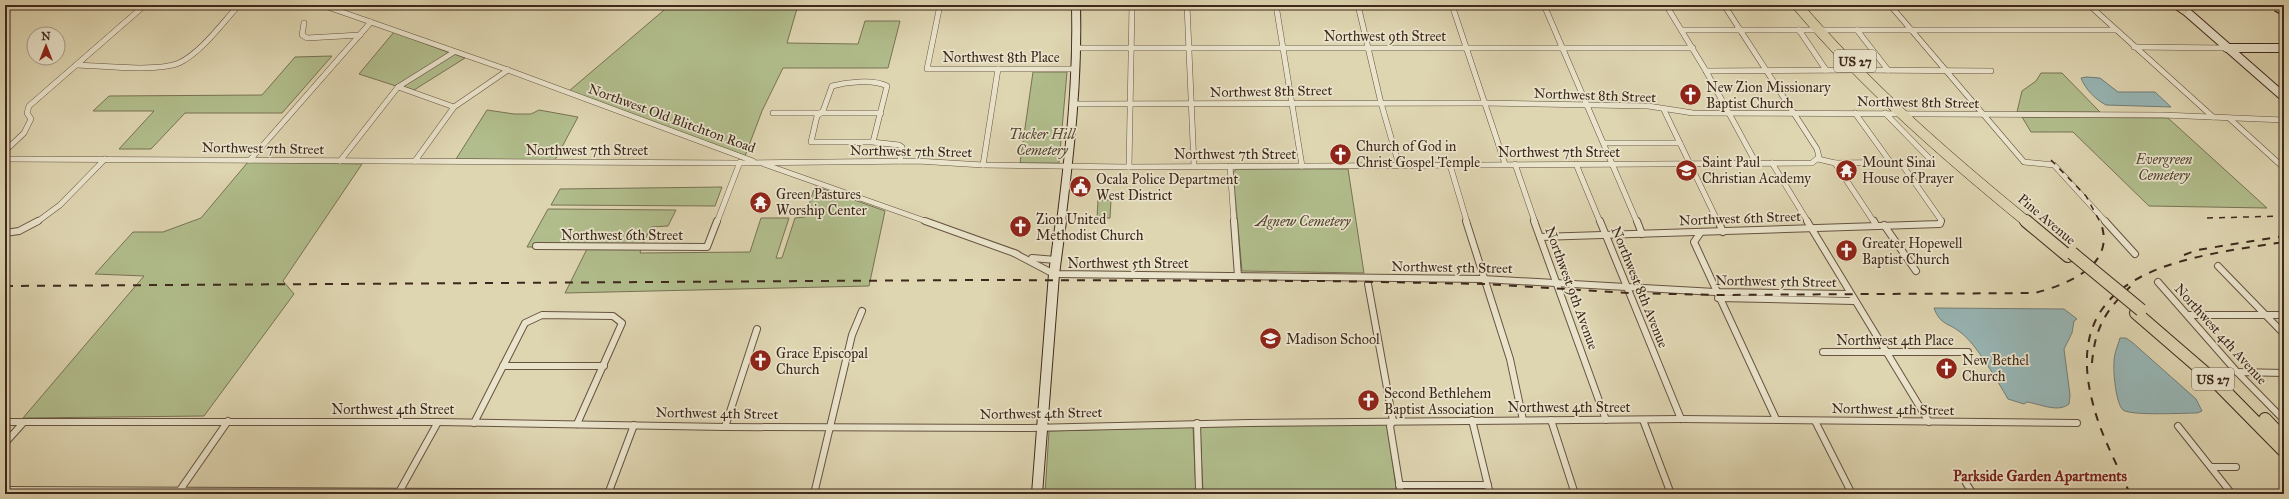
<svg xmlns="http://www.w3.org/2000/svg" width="2289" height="499" font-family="'IM FELL Great Primer',serif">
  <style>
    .green { fill: #b1bd8c; stroke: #787254 }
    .water { fill: #97b6b6; stroke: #737d78 }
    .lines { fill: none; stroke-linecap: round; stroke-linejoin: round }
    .street-far1-casing { stroke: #665341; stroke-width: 6 }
    .street-casing { stroke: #665341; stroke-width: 8 }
    .secondary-far1-casing { stroke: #3e281c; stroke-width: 10 }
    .secondary-casing { stroke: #3e281c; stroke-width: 12 }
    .primary-casing { stroke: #3e281c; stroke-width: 10 }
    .highway-far1-casing { stroke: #3e281c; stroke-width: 11 }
    .highway-casing { stroke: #3e281c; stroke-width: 14 }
    .street-far1 { stroke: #eae4cc; stroke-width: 5 }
    .street { stroke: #eae4cc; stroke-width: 6 }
    .secondary-far1 { stroke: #eae4cc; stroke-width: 8 }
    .secondary { stroke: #eae4cc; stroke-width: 10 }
    .primary { stroke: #ded5b1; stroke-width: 8 }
    .highway-far1 { stroke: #ded5b1; stroke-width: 10 }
    .highway { stroke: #ded5b1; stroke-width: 12 }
    .rail-far1 { stroke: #3e281c; stroke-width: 1.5; stroke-dasharray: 6 6; stroke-linecap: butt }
    .rail { stroke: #3e281c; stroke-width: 2; stroke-dasharray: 8 8; stroke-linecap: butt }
    .highway-bridge-casing { stroke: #3e281c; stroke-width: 14; stroke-linecap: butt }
    .highway-bridge { stroke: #ded5b1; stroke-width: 12 }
    .labels { text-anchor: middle; stroke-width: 3.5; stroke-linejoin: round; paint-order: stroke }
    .shield { fill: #eae4cc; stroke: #726051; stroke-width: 1 }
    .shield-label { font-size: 13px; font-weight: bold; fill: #3e281c }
    .street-label { font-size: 14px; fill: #3e281c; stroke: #eae4cc }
    .poi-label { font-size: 14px; fill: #3e281c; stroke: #eae4cc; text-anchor: start }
    .park-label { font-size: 14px; font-style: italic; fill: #554632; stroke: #eae4cc }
    .neighbourhood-label { font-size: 15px; font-weight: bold; fill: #7a1f14; stroke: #eae4cc }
  </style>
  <rect width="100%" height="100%" fill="#ded5b1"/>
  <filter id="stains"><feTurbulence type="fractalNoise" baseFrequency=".005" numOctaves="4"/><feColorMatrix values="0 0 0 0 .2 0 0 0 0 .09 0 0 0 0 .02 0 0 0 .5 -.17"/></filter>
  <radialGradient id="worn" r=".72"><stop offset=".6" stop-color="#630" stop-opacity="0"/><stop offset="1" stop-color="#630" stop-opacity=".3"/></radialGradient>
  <g class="green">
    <path d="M670,5H798L787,43L858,44L865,21H900L888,68H783L762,111L745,156L569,91Z"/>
    <path d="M394,32L450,53L396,86L359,74Z"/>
    <path d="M454,54L465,58L414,90L402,86Z"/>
    <path d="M332,56L282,113H185L151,149H119L154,111H93L109,96L262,95L295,57Z"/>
    <path d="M1033,72H1067L1059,163H1020Z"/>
    <path d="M2041,73H2062L2100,112H2017L2022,91L2036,81Z"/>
    <path d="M487,110L514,114H531L539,110L578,117L555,160L456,159Z"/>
    <path d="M2022,117L2168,118L2267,208L2149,206L2073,132H2031Z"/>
    <path d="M248,162L362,164L283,281L294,294L204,416L23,418L144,276L95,274L133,232H163L201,218Z"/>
    <path d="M1237,169H1348L1364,273L1242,271L1233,172Z"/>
    <path d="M815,186L885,211L869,286L565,293L587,249H641L640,253L750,252L761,218H789L776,258H782L795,218L805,217Z"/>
    <path d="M722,187L715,206L551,205L560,189Z"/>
    <path d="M1098,200H1111L1110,218H1097Z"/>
    <path d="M548,209H552L676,210L668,226L651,227L643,244H535L533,247H527Z"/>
    <path d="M1387,424L1397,494H1045L1049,431L1193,427L1196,493H1203L1200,427Z"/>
  </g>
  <g class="water">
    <path d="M2086,77L2100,78L2118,92H2155L2171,107L2106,105C2095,99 2086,90 2081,78Z"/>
    <path d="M1934,308L2064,309L2077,319L2074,321L2072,333L2064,349L2070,395L2069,404C2058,413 2040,404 2027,402L2024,404L2008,399C1998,382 1976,343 1960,332C1949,323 1940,325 1934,308Z"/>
    <path d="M2120,338H2126L2133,343L2196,399L2202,411L2197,413C2185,413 2131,416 2123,410C2116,404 2113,372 2114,362C2114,354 2118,345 2120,338Z"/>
  </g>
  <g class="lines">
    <defs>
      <g id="street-far1">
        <path d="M322,5L508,70L753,161"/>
        <path d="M940,5L927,69H1075"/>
        <path d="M1187,5L1194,166"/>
        <path d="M1276,5L1302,166"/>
        <path d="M1358,5L1381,103L1399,165"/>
        <path d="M1452,5L1505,164"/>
        <path d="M1544,5L1637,222"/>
        <path d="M1666,5L1706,71L1756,163"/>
        <path d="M1890,5L2024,162L2054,165L2106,222"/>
        <path d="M2089,5L2213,117"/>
        <path d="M2280,5L2284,8"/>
        <path d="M304,23L302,35L307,38L360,35"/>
        <path d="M1682,30H2115"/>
        <path d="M1799,30L1826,70"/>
        <path d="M1857,30L1888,70"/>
        <path d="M2134,47L2227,48"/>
        <path d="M1077,48H1693"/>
        <path d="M78,65C104,66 157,72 179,63C201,53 223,22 239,5"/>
        <path d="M1864,70L1991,71"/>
        <path d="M1706,71L1855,70"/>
        <path d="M398,87L454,107"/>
        <path d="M1073,104L1484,103L1648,106L1693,113L2163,115L2284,120"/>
        <path d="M1664,110L1718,222"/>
        <path d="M773,113H881"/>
        <path d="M1855,113L1891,163"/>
        <path d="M2229,118L2284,168"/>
        <path d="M873,142L887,86C873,79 847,82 832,86L823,111L817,116L811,142H872L899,145L902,147L900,161"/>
        <path d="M1605,143H1680"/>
        <path d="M5,151L24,133L31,119L27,113L29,106L145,5"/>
        <path d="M5,159L738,163L917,161L983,165L1127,167L1812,163L1819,157L1817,149L1724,5"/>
        <path d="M1818,159L1835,163L1928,162L1929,158L1885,113"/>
        <path d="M250,160L371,22"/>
        <path d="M340,161L398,87L454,52"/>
        <path d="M415,161L454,107L508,70"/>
        <path d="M1772,163L1808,222"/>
        <path d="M1835,163L1874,222"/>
        <path d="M1901,163L1941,220L1940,222"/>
        <path d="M764,164L928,222"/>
        <path d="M1515,164L1535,222"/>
        <path d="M1576,164L1600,222"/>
        <path d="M983,165L998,69"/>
        <path d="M1450,165L1467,222"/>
        <path d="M1230,166L1234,222"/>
        <path d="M1129,167L1132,5"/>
        <path d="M37,222L60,205L105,159"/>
        <path d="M717,222L740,162"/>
      </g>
      <g id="street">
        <path d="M925,221L1017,254"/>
        <path d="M1234,221L1238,276"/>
        <path d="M1466,221L1510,359L1523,420"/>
        <path d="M1534,221L1606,420"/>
        <path d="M1600,221L1681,419"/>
        <path d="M1637,221L1642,234"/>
        <path d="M1718,221L1723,232"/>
        <path d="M1807,221L1929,422"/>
        <path d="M1874,221L1876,225"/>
        <path d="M2105,221L2135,254"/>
        <path d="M1884,225L1916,271"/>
        <path d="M1701,232L1694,242L1776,419"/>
        <path d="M5,233L19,231L38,221"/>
        <path d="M1540,237L1940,224L1941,221"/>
        <path d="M536,246L707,247L717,221"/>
        <path d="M1014,253L1054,274L1483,279L1715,292L1850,294"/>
        <path d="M1032,258L1056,260"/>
        <path d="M2218,266L2284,334"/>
        <path d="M2158,282L2237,372L2284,420"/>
        <path d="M1368,284L1393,421L1390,426L1401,494"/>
        <path d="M1718,298L1854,301"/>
        <path d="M2188,315H2284"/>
        <path d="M1823,352H1968"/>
        <path d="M503,366H604"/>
        <path d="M2237,372L2284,373"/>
        <path d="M1472,420L1490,494"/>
        <path d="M1551,420L1575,494"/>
        <path d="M1643,420L1671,494"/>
        <path d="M1815,421L1852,494"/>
        <path d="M5,422H438L725,427L1030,428L1248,423L1681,419L2077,423"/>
        <path d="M474,423L525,323L542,315L613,316L622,323L577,424"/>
        <path d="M1197,423L1199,489"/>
        <path d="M2178,426L2232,494"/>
        <path d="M725,427L757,329"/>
        <path d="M5,443L23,423"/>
        <path d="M2211,467H2236"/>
        <path d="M1966,483L1973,494"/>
        <path d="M1399,485H1488"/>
        <path d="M5,490L930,494"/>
        <path d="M178,493L228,421"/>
        <path d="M398,494L438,422"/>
        <path d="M608,494L634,425"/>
        <path d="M814,494L852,335L862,311"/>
      </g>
      <g id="secondary-far1">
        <path d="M2179,5L2284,97"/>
        <path d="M2227,48H2284"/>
        <path d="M1061,222C1070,150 1078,78 1076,5"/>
      </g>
      <path id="secondary" d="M1037,494L1054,274L1061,221"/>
      <path id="primary" d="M2177,5L2184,10"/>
      <path id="highway-far1" d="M1797,5C1866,86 1945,155 2027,222"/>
      <g id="highway">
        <path d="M2026,221L2068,256"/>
        <path d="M2136,313L2217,383L2284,451"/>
        <path d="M2265,419L2284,439"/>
      </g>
    </defs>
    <use href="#street-far1" class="street-far1-casing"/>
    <use href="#street" class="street-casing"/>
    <use href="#secondary-far1" class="secondary-far1-casing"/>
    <use href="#secondary" class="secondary-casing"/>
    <use href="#primary" class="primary-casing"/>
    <use href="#highway-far1" class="highway-far1-casing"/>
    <use href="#highway" class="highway-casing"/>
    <use href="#street-far1" class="street-far1"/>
    <use href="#street" class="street"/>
    <use href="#secondary-far1" class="secondary-far1"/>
    <use href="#secondary" class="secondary"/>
    <use href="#primary" class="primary"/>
    <use href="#highway-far1" class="highway-far1"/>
    <use href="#highway" class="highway"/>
    <g class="rail-far1">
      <path d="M2264,5L2284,16"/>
      <path d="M2051,160L2086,196L2100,222"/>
      <path d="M2207,218L2284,216"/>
    </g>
    <g class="rail">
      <path d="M2184,255L2197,250L2284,236"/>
      <path d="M5,286L979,280L1324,281L1485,284L1630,293L1717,295L2035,293C2068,284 2118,265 2100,221"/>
      <path d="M2092,363C2095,327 2106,310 2131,286"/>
      <path d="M2130,494C2117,464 2101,436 2093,404C2057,269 2187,257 2284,242"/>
    </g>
    <defs>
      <path id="highway-bridge" d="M2072,253L2141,310"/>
    </defs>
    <use href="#highway-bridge" class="highway-bridge-casing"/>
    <use href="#highway-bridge" class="highway-bridge"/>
  </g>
  <defs>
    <symbol id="church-disc" viewBox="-11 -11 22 22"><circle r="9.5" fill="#8f2418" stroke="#eae4cc"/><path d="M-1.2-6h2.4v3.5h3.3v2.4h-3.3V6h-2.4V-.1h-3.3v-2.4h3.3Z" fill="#fff"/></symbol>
    <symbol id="school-disc" viewBox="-11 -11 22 22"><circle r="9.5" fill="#8f2418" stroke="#eae4cc"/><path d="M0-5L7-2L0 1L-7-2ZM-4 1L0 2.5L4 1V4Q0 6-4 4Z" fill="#fff"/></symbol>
    <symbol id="temple-disc" viewBox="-11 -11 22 22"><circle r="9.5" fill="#8f2418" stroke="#eae4cc"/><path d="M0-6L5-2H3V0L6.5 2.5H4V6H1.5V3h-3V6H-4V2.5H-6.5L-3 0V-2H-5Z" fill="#fff"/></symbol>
    <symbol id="civic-disc" viewBox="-11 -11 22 22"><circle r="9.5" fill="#8f2418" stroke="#eae4cc"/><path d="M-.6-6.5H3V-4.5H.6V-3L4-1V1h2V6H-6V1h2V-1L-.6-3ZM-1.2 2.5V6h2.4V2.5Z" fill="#fff"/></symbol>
  </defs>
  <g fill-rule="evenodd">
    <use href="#church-disc" x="1678" y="82" width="25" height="25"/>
    <use href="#church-disc" x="1328" y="142" width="25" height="25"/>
    <use href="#school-disc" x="1674" y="158" width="25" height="25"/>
    <use href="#temple-disc" x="1834" y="158" width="25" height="25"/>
    <use href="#civic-disc" x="1068" y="174" width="25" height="25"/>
    <use href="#temple-disc" x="748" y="190" width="25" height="25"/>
    <use href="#church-disc" x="1008" y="214" width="25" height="25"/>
    <use href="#church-disc" x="1834" y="238" width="25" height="25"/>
    <use href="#school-disc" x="1258" y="326" width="25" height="25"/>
    <use href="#church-disc" x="748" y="348" width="25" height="25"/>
    <use href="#church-disc" x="1934" y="356" width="25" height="25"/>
    <use href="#church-disc" x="1356" y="388" width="25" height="25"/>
  </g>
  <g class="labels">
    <g class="shield">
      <rect x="1834" y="50" width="42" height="22" rx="3"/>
      <rect x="2192" y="368" width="42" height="22" rx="3"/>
    </g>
    <g class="shield-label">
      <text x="1855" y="66">US 27</text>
      <text x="2213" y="384">US 27</text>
    </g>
    <g class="street-label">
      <text x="1385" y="41">Northwest 9th Street</text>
      <text x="1001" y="62">Northwest 8th Place</text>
      <text transform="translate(1271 91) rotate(-1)" y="5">Northwest 8th Street</text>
      <text transform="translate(1595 95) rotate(2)" y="5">Northwest 8th Street</text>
      <text transform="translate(1918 102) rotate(1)" y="5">Northwest 8th Street</text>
      <text transform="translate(672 118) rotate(20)" y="5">Northwest Old Blitchton Road</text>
      <text transform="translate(263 148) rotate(1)" y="5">Northwest 7th Street</text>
      <text x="587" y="155">Northwest 7th Street</text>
      <text transform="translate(911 151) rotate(1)" y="5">Northwest 7th Street</text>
      <text x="1559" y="157">Northwest 7th Street</text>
      <text x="1235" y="159">Northwest 7th Street</text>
      <text transform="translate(1740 218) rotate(-2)" y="5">Northwest 6th Street</text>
      <text transform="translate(2047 219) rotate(40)" y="5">Pine Avenue</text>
      <text x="622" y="240">Northwest 6th Street</text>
      <text x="1128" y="268">Northwest 5th Street</text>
      <text transform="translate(1452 267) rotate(1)" y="5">Northwest 5th Street</text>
      <text transform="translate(1776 281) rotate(1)" y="5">Northwest 5th Street</text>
      <text transform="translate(1640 287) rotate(68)" y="5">Northwest 8th Avenue</text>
      <text transform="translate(1572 288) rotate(70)" y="5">Northwest 9th Avenue</text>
      <text transform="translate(2221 334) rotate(48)" y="5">Northwest 4th Avenue</text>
      <text x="1895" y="345">Northwest 4th Place</text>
      <text x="1569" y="412">Northwest 4th Street</text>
      <text x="393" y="414">Northwest 4th Street</text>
      <text transform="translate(1893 409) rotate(1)" y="5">Northwest 4th Street</text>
      <text transform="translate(717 413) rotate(1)" y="5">Northwest 4th Street</text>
      <text transform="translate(1041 413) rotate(-1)" y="5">Northwest 4th Street</text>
    </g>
    <g class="poi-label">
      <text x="1706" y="92">New Zion Missionary<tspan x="1706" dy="16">Baptist Church</tspan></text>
      <text x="1356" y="151">Church of God in<tspan x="1356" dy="16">Christ Gospel Temple</tspan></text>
      <text x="1702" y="167">Saint Paul<tspan x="1702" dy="16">Christian Academy</tspan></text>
      <text x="1862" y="167">Mount Sinai<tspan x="1862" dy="16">House of Prayer</tspan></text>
      <text x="1096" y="184">Ocala Police Department<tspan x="1096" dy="16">West District</tspan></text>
      <text x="776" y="199">Green Pastures<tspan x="776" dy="16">Worship Center</tspan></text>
      <text x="1036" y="224">Zion United<tspan x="1036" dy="16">Methodist Church</tspan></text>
      <text x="1862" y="248">Greater Hopewell<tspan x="1862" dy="16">Baptist Church</tspan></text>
      <text x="1286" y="344">Madison School</text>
      <text x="776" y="358">Grace Episcopal<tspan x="776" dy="16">Church</tspan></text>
      <text x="1962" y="365">New Bethel<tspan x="1962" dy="16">Church</tspan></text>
      <text x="1384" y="398">Second Bethlehem<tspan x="1384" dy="16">Baptist Association</tspan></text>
    </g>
    <g class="park-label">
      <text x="1042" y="139">Tucker Hill<tspan x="1042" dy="16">Cemetery</tspan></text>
      <text x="2164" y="164">Evergreen<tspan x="2164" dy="16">Cemetery</tspan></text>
      <text x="1303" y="226">Agnew Cemetery</text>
    </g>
    <g class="neighbourhood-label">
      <text x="2040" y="481">Parkside Garden Apartments</text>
    </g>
  </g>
  <rect width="2289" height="499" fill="none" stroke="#ded5b1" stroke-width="20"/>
  <rect x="6" y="6" width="2277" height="487" fill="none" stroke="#3e281c" stroke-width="2"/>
  <rect x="10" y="10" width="2269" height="479" fill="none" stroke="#3e281c"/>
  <g transform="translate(46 46)"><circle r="19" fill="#eae4cc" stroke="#a59986"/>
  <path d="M0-3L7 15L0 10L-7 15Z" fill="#8f2418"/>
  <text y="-6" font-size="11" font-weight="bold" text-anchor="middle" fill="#3e281c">N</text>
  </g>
  <rect width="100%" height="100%" filter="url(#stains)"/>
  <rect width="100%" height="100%" fill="url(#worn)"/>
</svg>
